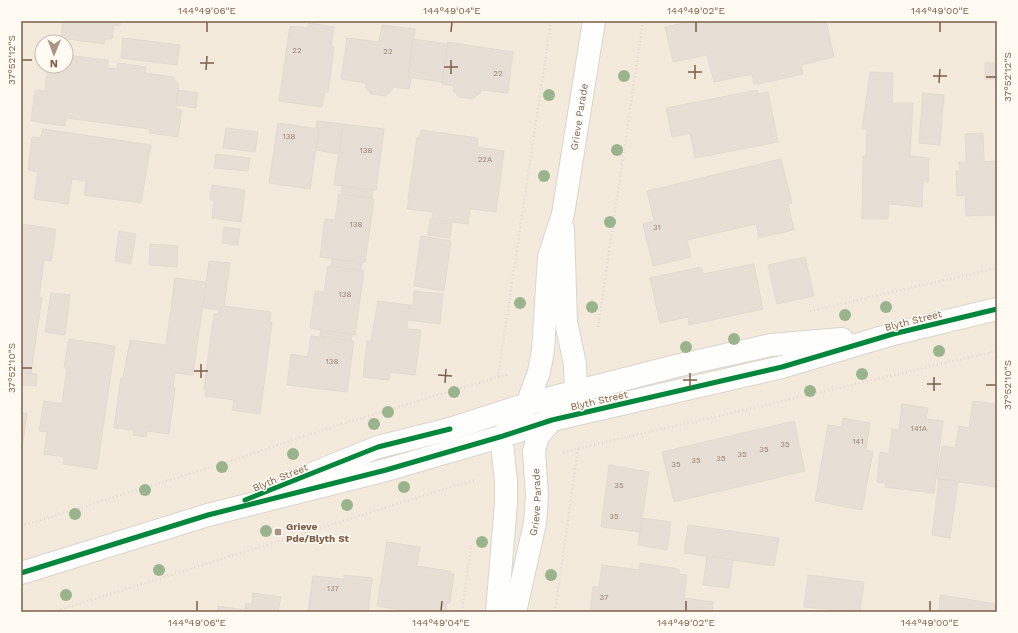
<svg xmlns="http://www.w3.org/2000/svg" width="1018" height="633" font-family="'Work Sans',sans-serif">
  <style>
    .residential { fill: #f3eadc; fill-rule: evenodd }
    .building { fill: #e7dfd5; stroke: #e4dad0 }
    .lines { fill: none; stroke-linecap: round; stroke-linejoin: round }
    .minor-casing { stroke: #dad4cd; stroke-width: 24 }
    .tertiary-casing { stroke: #dad4cd; stroke-width: 24 }
    .path { stroke: #e0d7d1; stroke-width: 2.5; stroke-dasharray: 1 3; stroke-linecap: butt }
    .minor { stroke: #fefefd; stroke-width: 22 }
    .tertiary { stroke: #fefefd; stroke-width: 22 }
    .cycleway-casing { stroke: #fffbf3; stroke-width: 8 }
    .cycleway { stroke: #00873e; stroke-width: 5 }
    .tree { fill: #9ab58d }
    .ticks { fill: none; stroke: #7e5e49; stroke-width: 1.5 }
    .poi-dot { fill: #a99483; stroke: #fffbf3; stroke-width: 1.5 }
    .labels { text-anchor: middle; stroke-width: 3; stroke-linejoin: round; paint-order: stroke }
    .number-label { font-size: 8px; fill: #9a806e }
    .street-label { font-size: 10px; fill: #7e5e49; stroke: #fffbf3 }
    .poi-label { font-size: 10px; font-weight: bold; fill: #7e5e49; stroke: #fffbf3; text-anchor: start }
    .neatline { fill: none; stroke: #7e5e49; stroke-width: 1.5 }
    .ticks-label { font-size: 10px; text-anchor: middle; fill: #7e5e49 }
  </style>
  <rect width="100%" height="100%" fill="#faf7ef"/>
  <path class="residential" d="M21,21H997V612H21ZM42,42H66V66H42Z"/>
  <g class="building">
    <path d="M63,21H120V26L114,25L112,39H105L104,44L61,38Z"/>
    <path d="M693,21H707V24L719,21H826L834,57L801,65L803,74L754,85L752,74L714,82L707,55L673,62L665,27Z"/>
    <path d="M309,23L334,27L331,46L334,47L328,92H325L322,107L279,101L290,26L308,28Z"/>
    <path d="M382,25L415,29L408,77L411,78L409,89L392,87V90L385,96L371,94L365,87L366,83L341,79L347,38L379,42Z"/>
    <path d="M123,38L180,45L177,65L121,58Z"/>
    <path d="M413,39L448,44L442,82L408,77Z"/>
    <path d="M448,42L513,52L508,93L481,90L480,93L473,99L459,97L453,91L454,86L442,84Z"/>
    <path d="M66,55L108,60L107,68L117,69L118,63L146,67L145,73L173,77L179,85L176,109L182,110L178,137L150,133V129L66,118L65,126L31,121L35,90L45,91L48,66H66Z"/>
    <rect x="985" y="63" width="12" height="16"/>
    <path d="M870,72L893,73L892,103H913L910,156L929,158L928,182H923L922,207L889,204L888,219H862L863,156H866L867,129H862Z"/>
    <path d="M178,90L198,93L196,108L176,105Z"/>
    <path d="M757,90L758,94L768,92L778,142L695,158L690,133L672,137L666,108Z"/>
    <path d="M923,93L944,95L940,145L919,143Z"/>
    <path d="M317,121L343,124L339,154L316,150L319,129L316,128Z"/>
    <path d="M278,123L319,129L310,189L269,183Z"/>
    <path d="M343,124L384,129L376,190L334,185Z"/>
    <path d="M226,128L258,132L255,152L223,148Z"/>
    <path d="M43,129L151,145L141,203L84,195L86,181L72,179L68,204L34,199L38,172L28,170L32,137L41,138Z"/>
    <path d="M421,130L478,138L477,147L504,151L496,212L470,209L468,224L432,219L433,212L407,209L409,200L408,199L417,137H420Z"/>
    <path d="M983,133L984,162L997,161V224L996,215L966,216L965,195L957,196L956,171H960L959,162H966L965,134Z"/>
    <path d="M216,154L250,158L248,171L214,168Z"/>
    <path d="M781,159L792,203L788,204L794,230L759,238L756,224L687,240L691,257L653,266L643,224L654,221L647,191Z"/>
    <path d="M212,185L245,190L241,222L212,218L214,200H210Z"/>
    <path d="M342,186L373,190L372,199L341,194Z"/>
    <path d="M339,194L374,199L365,263L320,257L325,219L335,220Z"/>
    <path d="M430,219L452,222L450,238L428,235Z"/>
    <path d="M21,224L56,229L51,261L44,260L39,297H42L31,373L21,372Z"/>
    <path d="M224,227L240,229L238,245L222,243Z"/>
    <path d="M119,231L136,234L131,264L115,261Z"/>
    <path d="M421,236L451,241L444,291L414,286Z"/>
    <path d="M150,244L178,246L177,267L149,265Z"/>
    <path d="M805,257L814,296L777,304L768,265Z"/>
    <path d="M332,259L362,263L361,271L331,266Z"/>
    <path d="M209,261L230,263L224,306L271,312L270,322H272L260,414L232,410L234,400L205,396L206,389H204L214,314H218L219,310L203,308Z"/>
    <path d="M754,264L763,309L689,325L688,317L660,323L650,278L701,267L703,274Z"/>
    <path d="M328,266L364,271L355,335L310,328L315,291L324,292Z"/>
    <path d="M175,278L206,282L193,375L175,373L173,387L175,388L169,434L147,431L146,437L133,435L134,430L114,428L121,378H123L130,340L166,345Z"/>
    <path d="M414,291L443,294L440,324L407,320L409,305H413Z"/>
    <path d="M51,293L70,295L65,335L45,332Z"/>
    <path d="M378,301L409,305L407,329L421,330L415,375L390,372L389,380L363,377L367,341H371Z"/>
    <path d="M321,330L352,334L351,341L320,336Z"/>
    <path d="M311,336L354,341L347,392L287,385L291,354L308,357Z"/>
    <path d="M69,339L115,346L97,469L63,464L64,457L44,454L47,432L39,431L44,401L62,404L67,368H64Z"/>
    <path d="M21,372L37,374L36,386L21,385Z"/>
    <path d="M997,398V487L937,479L942,446L955,448L959,426L969,428L973,401L996,404Z"/>
    <path d="M902,404L928,408L926,419L943,421L934,493L885,487V483L877,482L880,452L889,454L892,429L899,430Z"/>
    <path d="M21,413H27L21,456Z"/>
    <path d="M843,418L870,423L866,450L873,452L862,510L815,501L828,425L842,427Z"/>
    <path d="M794,421L805,471L674,502L662,452Z"/>
    <path d="M609,465L649,472L640,532L601,527Z"/>
    <path d="M939,479L958,481L950,538L932,535Z"/>
    <path d="M642,518L671,522L667,550L638,545Z"/>
    <path d="M688,525L779,538L774,566L684,553Z"/>
    <path d="M387,542L420,547L417,566L450,571V573L454,574L450,603H447L446,612H401V610L377,606Z"/>
    <path d="M707,556L733,560L729,588L703,585Z"/>
    <path d="M640,563L679,569V574L687,575L684,598L713,602L712,612H590L593,587H599L602,565L639,570Z"/>
    <path d="M344,575L372,578L368,612H308L313,576L344,579Z"/>
    <path d="M808,575L864,582L860,612L804,607Z"/>
    <path d="M253,593L281,597L278,612H217L218,606L245,610L246,603L252,604Z"/>
    <path d="M940,595L997,604V612H939Z"/>
  </g>
  <g class="lines">
    <defs>
      <g id="minor">
        <path id="s1" d="M497,612L506,503V481L502,444L503,436L527,404L539,372L543,350L549,257L563,214L594,21"/>
        <path id="s2" d="M515,612L535,523L537,496L534,451L538,436L576,392L575,364L566,322L563,229"/>
      </g>
      <g id="tertiary">
        <path d="M289,483L378,447L450,429L527,404L676,366L771,345L842,339"/>
        <path d="M21,573L208,515L386,470L503,436L552,420L782,367L893,334L997,309"/>
      </g>
    </defs>
    <use href="#minor" class="minor-casing"/>
    <use href="#tertiary" class="tertiary-casing"/>
    <g class="path">
      <path d="M810,311L997,268"/>
      <path d="M598,327L643,21"/>
      <path d="M507,375L498,377L551,21"/>
      <path d="M563,452L997,351"/>
      <path d="M21,526L231,461L338,425L498,377"/>
      <path d="M53,612L464,483L477,480"/>
      <path d="M462,612L471,547"/>
      <path d="M555,612L578,448"/>
    </g>
    <use href="#minor" class="minor"/>
    <use href="#tertiary" class="tertiary"/>
    <defs>
      <g id="cycleway">
        <path d="M245,500L378,447L450,429"/>
        <path d="M21,573L208,515L386,470L503,436L552,420L782,367L893,334L997,309"/>
      </g>
    </defs>
    <use href="#cycleway" class="cycleway-casing"/>
    <use href="#cycleway" class="cycleway"/>
  </g>
  <g class="tree">
    <circle cx="624" cy="76" r="6"/>
    <circle cx="549" cy="95" r="6"/>
    <circle cx="617" cy="150" r="6"/>
    <circle cx="544" cy="176" r="6"/>
    <circle cx="610" cy="222" r="6"/>
    <circle cx="520" cy="303" r="6"/>
    <circle cx="592" cy="307" r="6"/>
    <circle cx="886" cy="307" r="6"/>
    <circle cx="845" cy="315" r="6"/>
    <circle cx="734" cy="339" r="6"/>
    <circle cx="686" cy="347" r="6"/>
    <circle cx="939" cy="351" r="6"/>
    <circle cx="862" cy="374" r="6"/>
    <circle cx="810" cy="391" r="6"/>
    <circle cx="454" cy="392" r="6"/>
    <circle cx="388" cy="412" r="6"/>
    <circle cx="374" cy="424" r="6"/>
    <circle cx="293" cy="454" r="6"/>
    <circle cx="222" cy="467" r="6"/>
    <circle cx="404" cy="487" r="6"/>
    <circle cx="145" cy="490" r="6"/>
    <circle cx="347" cy="505" r="6"/>
    <circle cx="75" cy="514" r="6"/>
    <circle cx="266" cy="531" r="6"/>
    <circle cx="482" cy="542" r="6"/>
    <circle cx="159" cy="570" r="6"/>
    <circle cx="551" cy="575" r="6"/>
    <circle cx="66" cy="595" r="6"/>
  </g>
  <path class="ticks" d="M207,32V22M451,32L452,22M696,32V22M940,32V22M22,60H32M200,63H214M444,67H458M206,70L207,56M688,72H702M451,74V60M933,76H947M986,77H996M695,79V65M939,83L940,69M22,368H32M194,371H208M438,375L452,376M201,378V364M683,380H697M445,383L446,369M927,384H941M986,385H996M690,387V373M934,391V377M197,611V601M441,611L442,601M686,611V601M930,611V601"/>
  <rect class="poi-dot" x="274" y="528" width="8" height="8" rx="2"/>
  <g class="labels">
    <g class="number-label">
      <text x="297" y="53">22</text>
      <text x="388" y="54">22</text>
      <text x="498" y="76">22</text>
      <text x="289" y="139">138</text>
      <text x="366" y="153">138</text>
      <text x="485" y="162">22A</text>
      <text x="356" y="227">138</text>
      <text x="657" y="230">31</text>
      <text x="345" y="297">138</text>
      <text x="332" y="364">138</text>
      <text x="919" y="431">141A</text>
      <text x="858" y="444">141</text>
      <text x="785" y="447">35</text>
      <text x="764" y="452">35</text>
      <text x="742" y="457">35</text>
      <text x="721" y="461">35</text>
      <text x="696" y="463">35</text>
      <text x="676" y="467">35</text>
      <text x="619" y="488">35</text>
      <text x="614" y="519">35</text>
      <text x="333" y="591">137</text>
      <text x="604" y="600">37</text>
    </g>
    <g class="street-label">
      <text dy="4" stroke="none"><textPath href="#s1" startOffset="510">Grieve Parade</textPath></text>
      <text transform="translate(913 320) rotate(-14)" y="4">Blyth Street</text>
      <text transform="translate(599 400) rotate(-13)" y="4">Blyth Street</text>
      <text transform="translate(280 477) rotate(-22)" y="4">Blyth Street</text>
      <text dy="4" stroke="none"><textPath href="#s2" startOffset="112">Grieve Parade</textPath></text>
    </g>
    <g class="poi-label">
      <text x="286" y="530">Grieve<tspan x="286" dy="12">Pde/Blyth St</tspan></text>
    </g>
  </g>
  <rect width="1018" height="633" fill="none" stroke="#fffbf3" stroke-width="44"/>
  <g transform="translate(54 54) rotate(181)"><circle r="19" fill="#fffbf3" stroke="#cbbcaf"/>
  <path d="M0-3L7 15L0 10L-7 15Z" fill="#a99483"/>
  <text y="-6" font-size="11" font-weight="bold" text-anchor="middle" fill="#7e5e49">N</text>
  </g>
  <rect x="22" y="22" width="974" height="589" class="neatline"/>
  <g class="ticks-label">
    <text x="207" y="14">144°49'06"E</text>
    <text x="452" y="14">144°49'04"E</text>
    <text x="696" y="14">144°49'02"E</text>
    <text x="940" y="14">144°49'00"E</text>
    <text transform="translate(11 60) rotate(-90)" y="4">37°52'12"S</text>
    <text transform="translate(1007 77) rotate(-90)" y="4">37°52'12"S</text>
    <text transform="translate(11 368) rotate(-90)" y="4">37°52'10"S</text>
    <text transform="translate(1007 385) rotate(-90)" y="4">37°52'10"S</text>
    <text x="197" y="626">144°49'06"E</text>
    <text x="441" y="626">144°49'04"E</text>
    <text x="686" y="626">144°49'02"E</text>
    <text x="930" y="626">144°49'00"E</text>
  </g>
</svg>
